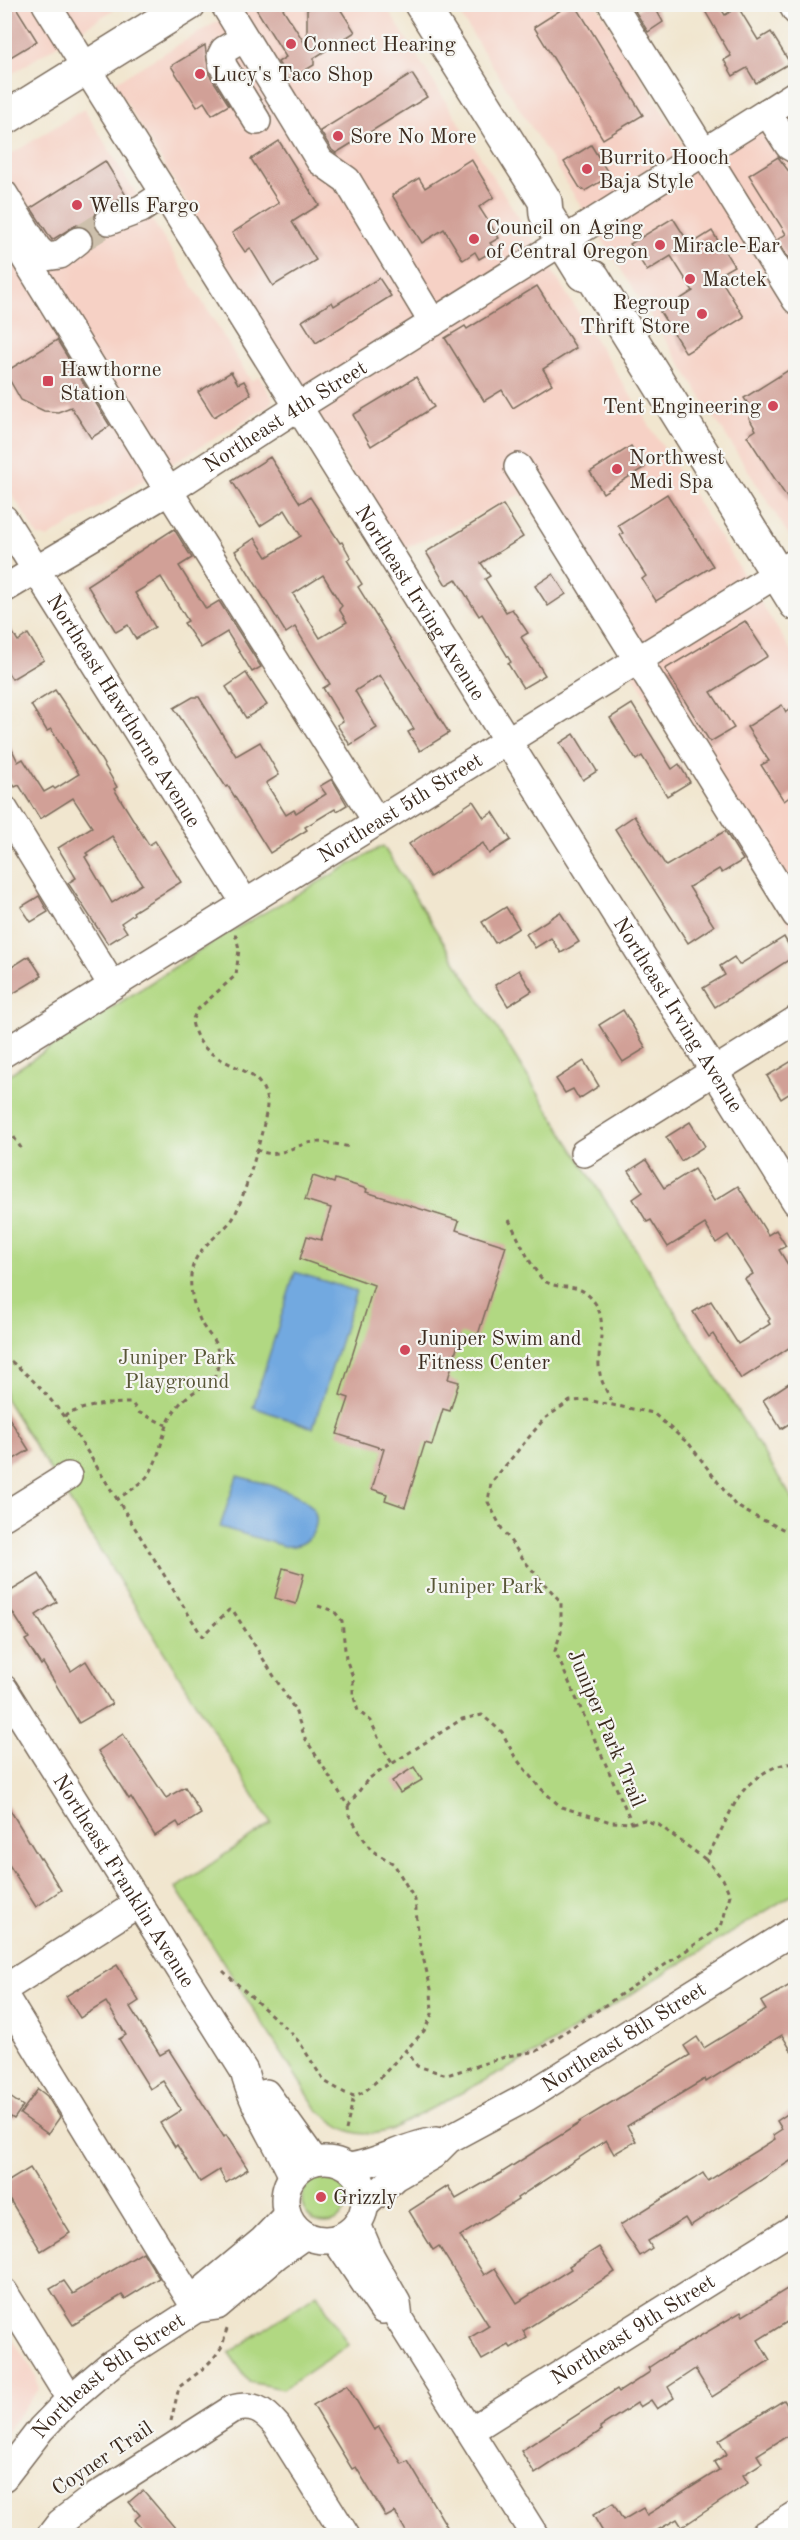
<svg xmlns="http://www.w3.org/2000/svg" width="800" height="2540" font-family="'Old Standard TT',serif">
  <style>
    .built { fill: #f6d1c5 }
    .green { fill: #b1d882; stroke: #768150; stroke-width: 1.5 }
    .water { fill: #72a9e0; stroke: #566a7f; stroke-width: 1.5 }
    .building { fill: #d1a097; fill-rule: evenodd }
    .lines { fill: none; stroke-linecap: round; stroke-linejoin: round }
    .minor-tunnel { stroke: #cdc0ac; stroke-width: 27; stroke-dasharray: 27 14; stroke-linecap: butt }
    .minor-casing { stroke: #7b6c5c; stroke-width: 30 }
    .major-casing { stroke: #7b6c5c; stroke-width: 36 }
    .path { stroke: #7b6c5c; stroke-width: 3; stroke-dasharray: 4.5 4.5; stroke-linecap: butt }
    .minor { stroke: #fff; stroke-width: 27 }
    .major { stroke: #fff; stroke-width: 33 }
    .poi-dot { fill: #d1495b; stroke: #f6f6f2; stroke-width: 2 }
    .labels { text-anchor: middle; stroke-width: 4.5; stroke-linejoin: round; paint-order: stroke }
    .poi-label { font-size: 21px; fill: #3b2a1e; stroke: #f6f6f2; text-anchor: start }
    .street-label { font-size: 21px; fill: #3b2a1e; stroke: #f6f6f2 }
    .park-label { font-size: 21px; fill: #585637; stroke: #f6f6f2 }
  </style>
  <rect width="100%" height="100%" fill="#f6f6f2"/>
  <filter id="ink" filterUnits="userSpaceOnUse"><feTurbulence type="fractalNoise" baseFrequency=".0167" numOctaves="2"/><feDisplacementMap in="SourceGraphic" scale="12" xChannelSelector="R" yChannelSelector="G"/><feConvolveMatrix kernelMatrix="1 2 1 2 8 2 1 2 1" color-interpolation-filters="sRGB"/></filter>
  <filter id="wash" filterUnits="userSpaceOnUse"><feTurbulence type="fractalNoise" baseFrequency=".008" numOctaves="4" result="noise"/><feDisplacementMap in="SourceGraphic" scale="24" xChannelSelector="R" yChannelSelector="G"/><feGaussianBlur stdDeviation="1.35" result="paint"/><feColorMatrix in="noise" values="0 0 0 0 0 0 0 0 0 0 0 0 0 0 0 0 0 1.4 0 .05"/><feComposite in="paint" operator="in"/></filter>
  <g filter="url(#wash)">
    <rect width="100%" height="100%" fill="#f1e6cf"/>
    <g class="built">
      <path d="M5,5H121L5,78Z"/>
      <path d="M245,5H385L795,657V934L521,494L400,551L114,83Z"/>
      <path d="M454,5H597L698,169L795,107V545Z"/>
      <path d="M84,109L251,381L259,377L273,399L269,406L47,538L38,536L5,483V158Z"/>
      <path d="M4,2325L36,2376L39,2389L5,2433Z"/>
    </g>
    <g class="green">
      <path d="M383,846L795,1503V1893L526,2059L390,2130C356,2140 343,2131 317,2109L176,1888L271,1823L5,1398V1077L221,937Z"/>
      <circle cx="325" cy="2200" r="23"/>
      <path d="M317,2294L348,2345L283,2389L249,2382L229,2353Z"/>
    </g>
    <g class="water">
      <path d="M295,1272L356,1291L313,1428L253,1407Z"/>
      <path d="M237,1476C261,1483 335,1495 312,1534C306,1544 295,1547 284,1546L220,1527Z"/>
    </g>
    <g id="blocks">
      <g class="building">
        <path d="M4,4H14L37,41L4,61Z"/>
        <path d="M253,4H280L307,47V10L316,4H337L355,32L314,58V65L289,80L278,62L286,57Z"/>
        <path d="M570,4H575L643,115L603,139L534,27Z"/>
        <path d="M646,4H653L663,22L648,32L635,11Z"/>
        <path d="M701,4H718L725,15L738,7L758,40L771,32L790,63L756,83L747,68L733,76L724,60L731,56Z"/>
        <path d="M205,45L209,74L229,105L212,115L204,102L197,107L171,66Z"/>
        <path d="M412,74L427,97L336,153L332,150L320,131Z"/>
        <path d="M279,141L319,205L292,222L316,260L273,286L250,248L245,252L232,233L279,203L251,159Z"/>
        <path d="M591,145L610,176L585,191L580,188L564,162Z"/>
        <path d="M778,157L790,173L795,170V269L777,240L786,234L749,175Z"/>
        <path d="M471,159L494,197L479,207L499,238L490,243L495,250L479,259L475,252L463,260L444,229L422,243L392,195L419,178L425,188Z"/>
        <path d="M105,161L127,197L103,206L97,211L94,218V226L99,233L105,236L93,243L90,231L83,226L76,225L52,240L31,208Z"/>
        <path d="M673,218L690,245L712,231L734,266L718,275L744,317L686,353L660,312L693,291L671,256L647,271L630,244Z"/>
        <path d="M379,278L391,296L316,343L302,321L332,302L334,306Z"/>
        <path d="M537,286L576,348L543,369L552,384L513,408L502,390L484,401L445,338L465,326L467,329Z"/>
        <path d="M57,340L110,426L91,438L71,407L58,412L44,411L21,400L5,372Z"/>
        <path d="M795,366V510L747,436L756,430L749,418L755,415L744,398Z"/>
        <path d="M231,372L238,384L244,381L251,394L214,417L198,392Z"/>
        <path d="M416,377L434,407L371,446L353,415Z"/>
        <path d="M631,446L645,467L603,493L590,472Z"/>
        <path d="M270,457L300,503L310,497L340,543L342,542L351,558L347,560L362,584L358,587L449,733L420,751L408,732L414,729L380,675L355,691L377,728L350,745L337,725L343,721L323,688L330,684L295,627L286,633L235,551L255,538L267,557L301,536L285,510L260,526L232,481ZM323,575L342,606L339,609L347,622L320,638L293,594Z"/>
        <path d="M667,494L713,566L656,601L642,579L646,576L620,535L623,533L618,525Z"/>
        <path d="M503,505L523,537L481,563L490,576L485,579L506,612L512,609L528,633L521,637L545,675L523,688L508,664L511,662L482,614L479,616L456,579L446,585L426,552Z"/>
        <path d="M174,529L192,558L179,566L206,609L219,601L261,667L252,672L227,632L201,648L184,623L188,621L161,577L135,593L155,627L136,639L128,625L116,632L87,585Z"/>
        <path d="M553,574L566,594L548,606L535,586Z"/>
        <path d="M4,619L18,641L28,634L44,660L12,679L4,667Z"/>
        <path d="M745,621L768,656L711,692L734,728L710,742L665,669Z"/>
        <path d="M246,673L267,705L246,718L226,687Z"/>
        <path d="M55,690L96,751L117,787L114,789L149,845L155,841L181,882L133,912L134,914L121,923L127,932L108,944L68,883L76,878L58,848L92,827L73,798L40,819L19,785L15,787L4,771V733L18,762L23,759L44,792L53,787L55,789L79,774L51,729L47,731L31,705ZM112,836L142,884L112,903L85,857L88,855L86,853Z"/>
        <path d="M193,697H199L236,756L260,742L279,775L266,783L286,815L294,810L296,813L326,794L320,786L332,779L347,805L337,811L335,809L305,827L307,830L270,853L228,786L226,787L174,708Z"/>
        <path d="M632,704L672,769L679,764L690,782L667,796L642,756L636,760L610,718Z"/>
        <path d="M782,705L786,712L795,706V793L784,801L761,765L769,761L747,727Z"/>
        <path d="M574,734L597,771L583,780L560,743Z"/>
        <path d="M473,801L484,818L493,812L511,840L489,854L483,843L430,877L409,844Z"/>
        <path d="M634,816L666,866L725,831L743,860L722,873L719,869L689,887L714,926L688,943L615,829Z"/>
        <path d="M39,896L48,912L31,922L21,907Z"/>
        <path d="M506,907L519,928L495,943L482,922Z"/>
        <path d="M560,912L579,942L561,953L551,938L535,948L526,934Z"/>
        <path d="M784,937L795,956L715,1007L703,988L725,975L720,966L734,957L739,965Z"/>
        <path d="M29,956L42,976L4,999V972Z"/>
        <path d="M519,970L532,991L508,1006L495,985Z"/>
        <path d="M623,1010L646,1048L623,1062L599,1025Z"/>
        <path d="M795,1059V1090L781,1099L767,1076Z"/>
        <path d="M584,1061L599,1086L579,1099L573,1089L565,1093L556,1079Z"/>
        <path d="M690,1122L705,1146L681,1161L666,1137Z"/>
        <path d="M646,1160L664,1188L694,1169L714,1201L738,1186L768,1235L776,1230L786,1246L779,1250L795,1276V1344L741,1379L713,1334L709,1337L693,1312L711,1301L738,1344L770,1324L768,1321L770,1319L745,1279L753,1274L728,1235L716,1243L705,1224L668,1247L651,1220L647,1222L633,1199L643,1192L629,1171Z"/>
        <path d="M313,1176L334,1183L335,1179L367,1189L366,1192L459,1221L456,1230L506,1246L477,1338L461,1334L448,1379L459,1382L450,1411L443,1409L432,1445L425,1443L405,1507L385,1500L387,1494L372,1489L384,1449L337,1434L349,1398L340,1395L374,1285L300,1259L307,1236L321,1240L331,1208L305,1200Z"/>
        <path d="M795,1379V1420L781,1429L763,1400Z"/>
        <path d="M4,1410L29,1450L4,1465Z"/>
        <path d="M283,1568L304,1574L296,1604L275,1598Z"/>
        <path d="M39,1574L57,1602L36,1615L71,1671L86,1661L112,1704L79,1723L43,1663L41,1665L25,1640L29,1638L4,1599V1595Z"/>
        <path d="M123,1734L166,1798L185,1787L201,1814L180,1827L177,1822L155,1836L131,1797L129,1799L98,1751Z"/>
        <path d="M414,1767L422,1780L400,1793L392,1781Z"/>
        <path d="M4,1800L40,1859L41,1858L61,1890L36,1907L4,1857Z"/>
        <path d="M117,1965L139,2001L130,2007L160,2055L169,2050L224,2137L226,2135L248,2169L226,2183L219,2170L200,2182L177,2145L175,2147L160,2123L181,2110L163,2081L150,2089L119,2039L126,2035L106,2002L80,2018L66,1996Z"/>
        <path d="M795,1982V2057L782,2035L706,2082L705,2079L627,2126L636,2141L614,2154L606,2140L517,2198L518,2200L460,2236L484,2275L495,2268L517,2303L571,2269L569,2266L599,2247L615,2272L523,2331L527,2338L511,2348L509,2345L482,2360L469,2338L489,2326L439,2246L433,2250L409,2211L448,2186L456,2199L501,2173L580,2123L579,2122L690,2055L684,2046L697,2037L704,2048L766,2010L761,2002Z"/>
        <path d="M38,2089L47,2096L60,2117L48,2134L20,2114Z"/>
        <path d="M4,2093L23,2106L14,2119L4,2113Z"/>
        <path d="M795,2109V2158L690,2226L685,2218L648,2241L652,2248L640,2256L620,2225L694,2179L703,2173L708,2181L775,2139L773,2135L782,2129L777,2121Z"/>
        <path d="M30,2168L70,2233L41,2251L4,2190V2184Z"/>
        <path d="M143,2252L159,2278L125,2299L122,2295L73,2325L50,2289L64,2281L73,2294Z"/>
        <path d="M795,2284V2317L758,2340L770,2360L712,2397L695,2369L668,2387L674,2398L657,2409L651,2400L640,2407L637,2403L600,2427L602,2430L535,2474L521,2451L617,2389L619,2392L650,2372L648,2368L666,2356L741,2312L743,2316Z"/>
        <path d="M347,2385L374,2430L379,2427L402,2464L408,2461L452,2535H408L395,2512L386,2517L356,2467L352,2469L313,2405Z"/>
        <path d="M784,2400L795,2418V2431L757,2455L762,2463L743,2475L748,2483L682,2527L677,2519L649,2535H597L603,2532L593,2515L613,2503L623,2520L643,2508L647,2515L719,2470L714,2462L727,2454L719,2440Z"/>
        <path d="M143,2490L181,2535H147L134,2520L140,2515L129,2502Z"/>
      </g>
    </g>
  </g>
  <g filter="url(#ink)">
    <use href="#blocks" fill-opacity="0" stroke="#7b6c5c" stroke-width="1.5"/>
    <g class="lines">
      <path class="minor-tunnel" d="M78,241L109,221"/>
      <defs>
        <g id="minor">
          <path id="s1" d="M46,4L796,1202"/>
          <path d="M224,4L320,161L347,180L433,323"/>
          <path d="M612,4L796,300"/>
          <path d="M792,4L796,11"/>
          <path d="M244,38L224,50L221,56L223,66L257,121"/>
          <path d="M767,112L789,146L796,150"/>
          <path d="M4,194L37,248L46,257L60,255L78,241"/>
          <path d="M109,221L141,209L164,194"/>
          <path d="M4,224L160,477L377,822"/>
          <path d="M574,234L796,94"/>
          <path d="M518,467L796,915"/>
          <path id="s2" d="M4,519L245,903"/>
          <path id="s3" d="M4,589L169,491L298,407L563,241"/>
          <path d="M4,809L112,985"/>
          <path id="s4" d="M4,1053L796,562"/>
          <path d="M584,1153L796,1020"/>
          <path d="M4,1516L68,1476"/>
          <path id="s5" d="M4,1689L244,2071C253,2108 277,2141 292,2175"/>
          <path d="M4,1989L139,1903"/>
          <path d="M4,1995L196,2309"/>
          <path d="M266,2093L314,2160"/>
          <circle cx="325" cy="2200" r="40"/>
          <path d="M349,2167C380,2163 406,2145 436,2141"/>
          <path id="s6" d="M365,2205L395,2177L433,2155L449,2139L527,2097L796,1929"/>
          <path d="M357,2224L371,2257L397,2303L399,2319L535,2536"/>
          <path d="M335,2239L383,2310"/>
          <path d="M4,2292L70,2399"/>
          <path d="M196,2309L203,2290L263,2240L287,2215"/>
          <path id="s7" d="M470,2431L796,2227"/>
          <path id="s8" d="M4,2477L41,2429L70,2399L111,2364L196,2309L217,2306L277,2255L305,2235"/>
          <path d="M50,2536L60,2523L87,2502L232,2409C252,2403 264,2410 277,2426L346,2536"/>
          <path d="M762,2536L796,2515"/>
        </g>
        <g id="major">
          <path d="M421,4L545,201L546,214L583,274L593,277L796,604"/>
          <path d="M4,119L189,4"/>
        </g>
      </defs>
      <use href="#minor" class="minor-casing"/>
      <use href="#major" class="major-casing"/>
      <g class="path">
        <path d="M234,936H236L239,949L236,975L197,1010L192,1021C201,1074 263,1057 267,1103C268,1119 242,1206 232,1220C219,1236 197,1247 192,1269C188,1288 194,1309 203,1326C209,1335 217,1342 218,1353C221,1383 205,1383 187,1397C160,1419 165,1450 149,1474C141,1485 128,1492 117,1499L202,1636L229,1610L234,1612L295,1710L305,1738L348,1806L349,1815L371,1850L394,1864L415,1900L419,1941L431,1989L432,2014L424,2031L406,2050L417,2066L447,2075L508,2056L537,2051L721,1927L730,1895L723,1879L705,1859C718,1840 726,1818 738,1798C748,1781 775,1761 796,1764"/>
        <path d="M4,1122L23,1151"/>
        <path d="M256,1149C278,1162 294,1143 316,1142C327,1142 340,1145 350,1147"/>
        <path d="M509,1220C516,1233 535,1277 546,1282C566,1292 579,1280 595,1303C609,1323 595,1351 600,1374C602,1384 609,1395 613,1404"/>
        <path d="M4,1356C58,1395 82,1445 117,1499"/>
        <path d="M64,1416C86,1405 108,1403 132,1403L138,1412L166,1425"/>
        <path d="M318,1606L334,1611L342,1621L346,1659L353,1677V1694L358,1711L371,1721L383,1749L392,1763"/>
        <path d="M348,1806L368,1779L462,1719L482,1715L502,1732L515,1757L538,1786L561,1807L611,1822L632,1823L555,1651L561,1632V1602L526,1563L502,1529L488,1502L491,1483L544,1419L570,1401L587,1400L653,1413L690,1445L735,1505L754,1516L796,1535"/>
        <path d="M632,1823L644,1820L659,1825L705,1859"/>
        <path d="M223,1971L290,2032L300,2043L324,2081L345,2093L354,2096L364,2092L379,2079L406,2050"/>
        <path d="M346,2130L354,2096"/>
        <path d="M171,2421L179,2387C194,2376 210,2365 221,2348C225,2341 224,2333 229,2326"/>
      </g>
      <use href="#minor" class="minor"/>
      <use href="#major" class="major"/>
    </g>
  </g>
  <g class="poi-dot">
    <circle cx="291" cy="44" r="6"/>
    <circle cx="200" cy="74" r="6"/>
    <circle cx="338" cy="136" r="6"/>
    <circle cx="587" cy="169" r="6"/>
    <circle cx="77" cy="205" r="6"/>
    <circle cx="474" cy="239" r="6"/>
    <circle cx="660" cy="245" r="6"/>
    <circle cx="690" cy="279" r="6"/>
    <circle cx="702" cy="314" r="6"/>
    <rect x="42" y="375" width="12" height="12" rx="3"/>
    <circle cx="773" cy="406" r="6"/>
    <circle cx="617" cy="469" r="6"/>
    <circle cx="405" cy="1350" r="6"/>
    <circle cx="321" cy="2197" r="6"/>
  </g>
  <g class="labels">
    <g class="poi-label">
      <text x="303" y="51">Connect Hearing</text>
      <text x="212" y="81">Lucy's Taco Shop</text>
      <text x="350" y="143">Sore No More</text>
      <text x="599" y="164">Burrito Hooch<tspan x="599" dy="24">Baja Style</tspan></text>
      <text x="89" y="212">Wells Fargo</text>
      <text x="486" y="234">Council on Aging<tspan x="486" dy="24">of Central Oregon</tspan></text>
      <text x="672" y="252">Miracle-Ear</text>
      <text x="702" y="286">Mactek</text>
      <text x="690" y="309" text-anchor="end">Regroup<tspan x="690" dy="24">Thrift Store</tspan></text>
      <text x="60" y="376">Hawthorne<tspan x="60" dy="24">Station</tspan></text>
      <text x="761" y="413" text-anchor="end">Tent Engineering</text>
      <text x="629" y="464">Northwest<tspan x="629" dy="24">Medi Spa</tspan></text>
      <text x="417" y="1345">Juniper Swim and<tspan x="417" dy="24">Fitness Center</tspan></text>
      <text x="333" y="2204">Grizzly</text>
    </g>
    <g class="street-label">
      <text dy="7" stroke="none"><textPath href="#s3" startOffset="330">Northeast 4th Street</textPath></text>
      <text dy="7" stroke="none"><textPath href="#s1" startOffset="706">Northeast Irving Avenue</textPath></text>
      <text dy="7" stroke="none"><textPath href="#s2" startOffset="226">Northeast Hawthorne Avenue</textPath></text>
      <text dy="7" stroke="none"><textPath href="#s4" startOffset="466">Northeast 5th Street</textPath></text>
      <text dy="7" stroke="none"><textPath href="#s1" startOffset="1192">Northeast Irving Avenue</textPath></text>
      <text transform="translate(607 1728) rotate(67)" y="7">Juniper Park Trail</text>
      <text dy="7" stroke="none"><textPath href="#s5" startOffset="226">Northeast Franklin Avenue</textPath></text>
      <text dy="7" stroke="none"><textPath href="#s6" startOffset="310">Northeast 8th Street</textPath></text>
      <text dy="7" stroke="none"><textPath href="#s7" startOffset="192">Northeast 9th Street</textPath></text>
      <text dy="7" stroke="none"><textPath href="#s8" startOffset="147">Northeast 8th Street</textPath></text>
      <text transform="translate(102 2458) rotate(-34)" y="7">Coyner Trail</text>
    </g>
    <g class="park-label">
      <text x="177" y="1364">Juniper Park<tspan x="177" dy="24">Playground</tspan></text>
      <text x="485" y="1593">Juniper Park</text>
    </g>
  </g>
  <rect width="800" height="2540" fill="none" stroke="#f6f6f2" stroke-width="24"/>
</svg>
